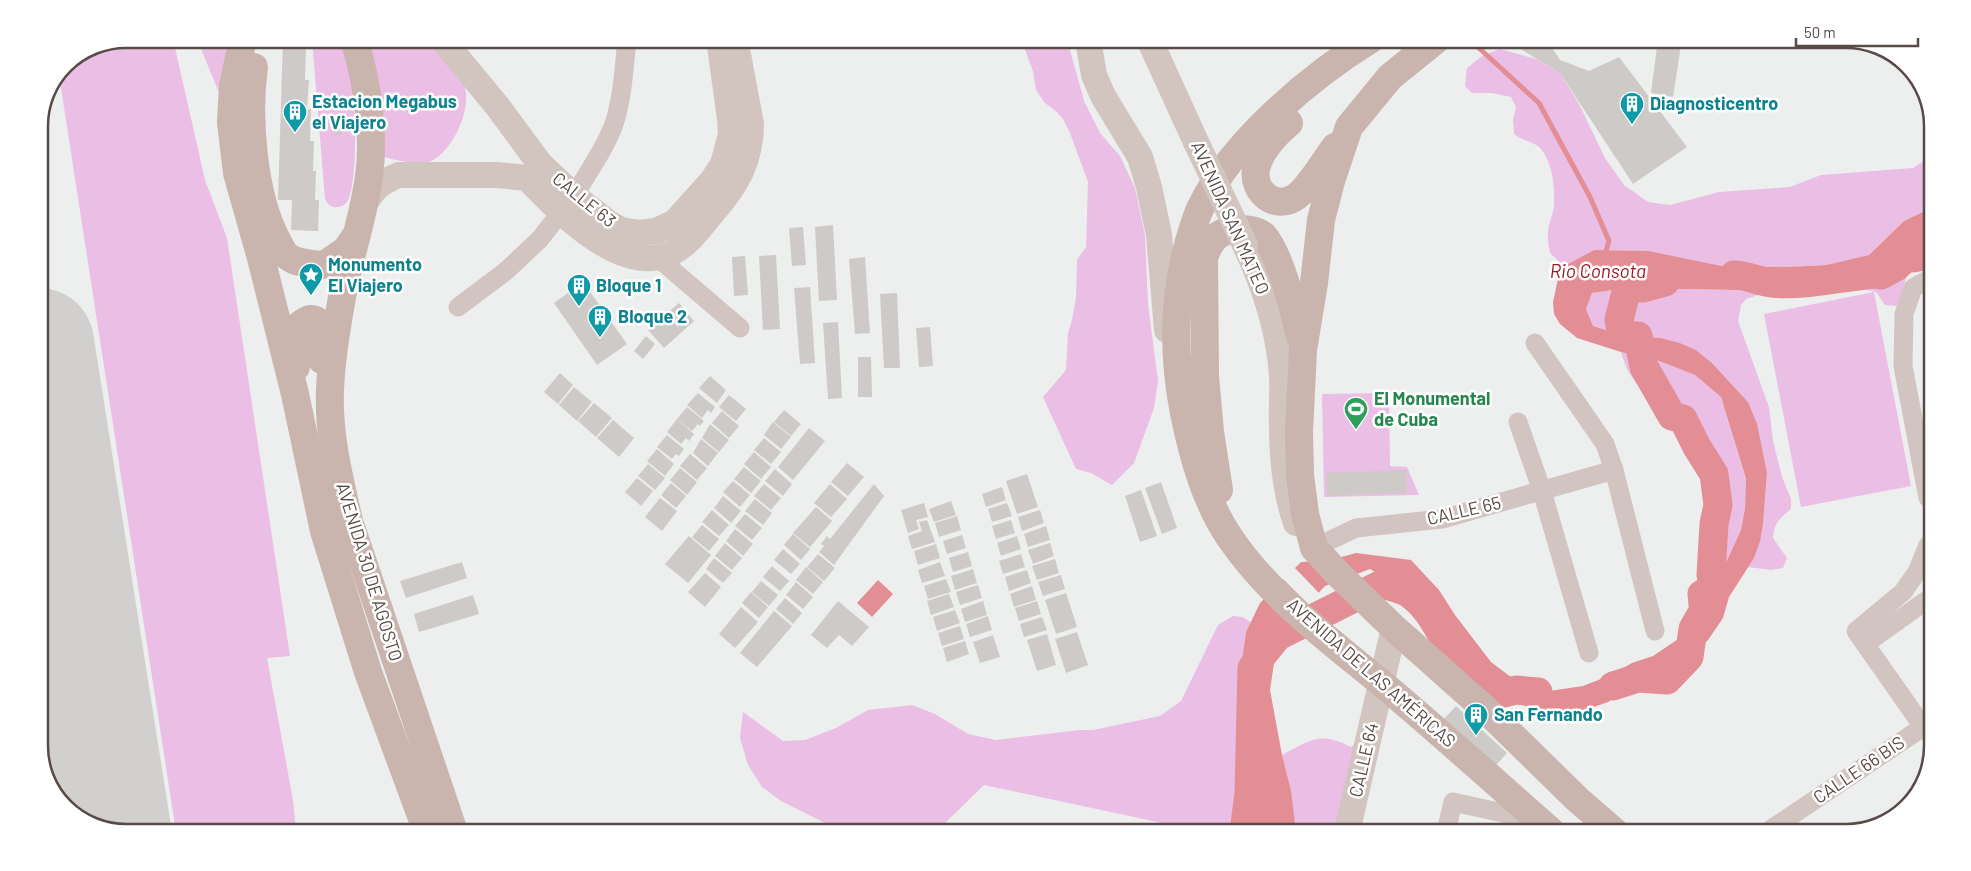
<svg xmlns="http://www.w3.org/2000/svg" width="1971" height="871" font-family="Barlow,sans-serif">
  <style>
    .green { fill: #eabee5 }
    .water { fill: #e38e94 }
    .pier { fill: #edefee }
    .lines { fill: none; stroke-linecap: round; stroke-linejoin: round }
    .stream { stroke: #e38e94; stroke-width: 5 }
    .river { stroke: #e38e94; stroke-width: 29 }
    .runway { stroke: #d2d0ce; stroke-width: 110 }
    .building { fill: #cecac7 }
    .street { stroke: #d1c4c1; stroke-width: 19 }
    .secondary { stroke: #d2c4bf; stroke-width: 26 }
    .primary { stroke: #c9b4ae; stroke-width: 28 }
    .secondary-bridge { stroke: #d2c4bf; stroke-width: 26 }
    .labels { text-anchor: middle; stroke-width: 5; stroke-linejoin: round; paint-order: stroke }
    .culture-label { font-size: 18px; font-weight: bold; fill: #0d838f; stroke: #fff; text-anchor: start }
    .street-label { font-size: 18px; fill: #584a47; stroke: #fff }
    .leisure-label { font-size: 18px; font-weight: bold; fill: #27864d; stroke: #fff; text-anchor: start }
    .water-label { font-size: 19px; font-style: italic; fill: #9a1820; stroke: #fff }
    .rim { fill: none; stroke: #584a47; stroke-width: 2.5 }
  </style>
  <rect width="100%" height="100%" fill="#edefee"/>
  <g class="green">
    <path d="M125,39H173L205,180L227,238L290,656L267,658L293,800L296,832H176L59,75C71,49 99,44 125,39Z"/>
    <path d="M197,39H243L231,122Z"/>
    <path d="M312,39H340C345,59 352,78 354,99C356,118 357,188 347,202C345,205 341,207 337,207C331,208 328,204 325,199Z"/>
    <path d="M354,39H429C435,47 463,80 465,88C471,110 453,151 431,161C420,166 390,160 379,155Z"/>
    <path d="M1021,39H1067L1084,101L1100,133L1120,156L1135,188L1145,236L1148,304L1158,381L1154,408L1134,463L1112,485L1091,473L1076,469L1043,397L1066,370L1068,333L1072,320L1076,298L1077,260L1086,247L1088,182L1070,133L1063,119L1057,112L1045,103L1036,90L1033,71Z"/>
    <path d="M1500,49L1536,59L1560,73L1579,104L1605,158L1624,185L1648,202L1670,205L1719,192L1790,187L1821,175L1913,168L1932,156L1931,208L1904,221L1869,255L1826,265L1787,267L1722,266L1649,251L1594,250L1564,266L1550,253C1549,247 1547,240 1548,233C1548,224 1553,215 1554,206C1555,188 1553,164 1541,149C1534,141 1522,141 1514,134L1513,120L1516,107L1511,97L1492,93H1472L1465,86L1467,68L1482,56Z"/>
    <path d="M1911,253L1918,257L1920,265L1906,277L1902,296L1897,306L1885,305L1876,292L1850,286L1758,295L1746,299L1741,305L1738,321L1769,407L1773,441L1782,477L1791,499V509C1780,518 1774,523 1773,538L1787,558L1783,568L1771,570L1748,567L1754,558L1763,524L1767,473L1748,402L1712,363L1696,350L1680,343L1661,338L1622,335L1593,326L1586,309L1592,293L1627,288L1739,290L1772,283L1819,282L1876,274L1896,267Z"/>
    <path d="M1874,292L1911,486L1801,507L1764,314Z"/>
    <path d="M1621,352L1659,361L1695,375L1721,397L1746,480L1745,508L1741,530L1706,606L1703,604L1700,585L1703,570L1713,543L1714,524L1728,514C1730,481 1720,448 1695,427C1687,420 1678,419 1671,415C1656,405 1636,386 1628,371C1625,365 1623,358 1621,352Z"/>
    <path d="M1389,393L1390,466L1407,467L1419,495L1324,497L1322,394Z"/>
    <path d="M1233,616L1242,617L1251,622L1246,632L1243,653L1241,693L1250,730L1260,786L1258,832H1175L1176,826L984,785L936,832H843L781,801L762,787L748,765L740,738L743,712L783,741L805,740L836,728L868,710L912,705L935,714L968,734L996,740L1080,730H1093L1160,716L1181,701L1218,625Z"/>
    <path d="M39,704L52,786L39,752Z"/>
    <path d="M1371,730L1347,832H1292L1295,824L1282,755C1311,740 1319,731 1351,747Z"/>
  </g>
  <g class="water">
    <path d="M1931,208V239L1911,253L1896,267L1876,274L1819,282L1772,283L1739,290L1627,288L1592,293L1586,309L1593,326L1622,335L1661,338L1680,343L1696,350L1712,363L1748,402L1757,424L1767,473L1763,524L1760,541L1754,558L1729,597L1723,618L1708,640L1689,657L1671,668L1627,690L1608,702L1585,710L1559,713L1529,708L1500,694L1489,687L1450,648L1434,619L1410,594L1370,569L1325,586L1278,636L1270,690L1282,755L1291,791L1295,824L1292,832H1258L1260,786L1250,730L1241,693L1243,653L1246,632L1260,603L1301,562L1327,561L1356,553L1411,560L1439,590L1455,615L1491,662L1524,687L1543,692L1583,686L1611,675L1632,663L1653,656L1693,629L1706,606L1741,530L1745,508L1746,479L1721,397L1695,375L1659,361L1621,352L1577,338L1560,324L1554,314L1553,302L1559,274L1564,266L1594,250L1649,251L1722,266L1787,267L1826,265L1869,255L1904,221Z"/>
    <path d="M878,580L893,594L872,617L857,603Z"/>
  </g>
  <path class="pier" d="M1293,566L1321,595L1310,606L1282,578Z"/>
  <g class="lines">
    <path class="stream" d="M1466,39L1480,49L1539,103L1590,197L1609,241L1606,251L1608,255"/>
    <g class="river">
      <path d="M1734,275C1748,275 1759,282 1772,283C1801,286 1830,279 1858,276C1866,275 1874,273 1881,275L1896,267L1911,253L1914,258L1931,254"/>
      <path d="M1613,686L1638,678L1667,680L1689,657L1693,629L1706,606L1703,604L1702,594L1715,586L1711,575L1714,524L1718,505L1714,474L1697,447L1683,419L1672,416L1644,367L1638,336L1622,335L1619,320L1627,288H1643L1665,282"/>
      <path d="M1244,832L1249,793L1252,668L1278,636L1382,584C1391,587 1404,589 1411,595C1438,615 1443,647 1466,669C1476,679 1489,687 1500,694L1516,690L1538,692"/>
    </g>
    <path class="runway" d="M39,343L116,830"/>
  </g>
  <g class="building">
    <path d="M283,39H303V48H306L305,80H309L307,109H311L310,141H314L313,171H316L315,200H319L318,231L291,230L292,200H278Z"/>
    <path d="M1504,39H1546L1560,60L1589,71L1619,57L1687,147L1633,184L1560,73Z"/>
    <path d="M1658,39H1682L1673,97L1651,93Z"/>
    <path d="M340,120L342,134L334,135L332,121Z"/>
    <path d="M833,225L837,300L819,301L815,227Z"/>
    <path d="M803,227L806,265L792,266L789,228Z"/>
    <path d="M776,255L780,329L763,330L759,256Z"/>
    <path d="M745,256L748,295L734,296L732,257Z"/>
    <path d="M865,257L870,333L855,334L849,259Z"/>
    <path d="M583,282L627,344L597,365L554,303Z"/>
    <path d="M810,287L815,363L800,364L794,288Z"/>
    <path d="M897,293L900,368H884L880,294Z"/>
    <path d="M679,303L694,321L664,348L648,330Z"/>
    <path d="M838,322L842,398L828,399L823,323Z"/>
    <path d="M930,327L933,366L919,367L916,328Z"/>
    <path d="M646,336L655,344L643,359L634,351Z"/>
    <path d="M858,357H871L872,397H858Z"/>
    <path d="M560,373L573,385L558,404L544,392Z"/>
    <path d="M710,376L726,390L717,403L699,388Z"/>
    <path d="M574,387L592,402L577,421L559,405Z"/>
    <path d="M698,393L715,407L711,413L708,410L702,418L687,405Z"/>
    <path d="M729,395L746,409L736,421L719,407Z"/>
    <path d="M594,403L612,418L596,437L578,421Z"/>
    <path d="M687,407L704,421L700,426L698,424L692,431L677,419Z"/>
    <path d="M784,410L801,424L791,436L774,422Z"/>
    <path d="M722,411L739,426L729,438L712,423Z"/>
    <path d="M677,419L694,434L689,441L686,438L681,444L667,432Z"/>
    <path d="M613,420L634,438L619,457L597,438Z"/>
    <path d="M773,422L791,437L781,449L764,435Z"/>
    <path d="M710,424L729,440L719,452L702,438Z"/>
    <path d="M809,428L825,441L793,480L778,467Z"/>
    <path d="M667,435L684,449L679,456L676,454L672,459L657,447Z"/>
    <path d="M764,438L781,452L771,464L754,450Z"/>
    <path d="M701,439L718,453L708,466L693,453Z"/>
    <path d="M657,449L674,464L665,476L647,461Z"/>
    <path d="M754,452L771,467L761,479L744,464Z"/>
    <path d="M690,454L707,468L697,480L680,466Z"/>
    <path d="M847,463L864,477L848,496L831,482Z"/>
    <path d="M648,464L665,478L655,490L638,476Z"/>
    <path d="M744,467L761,481L751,493L734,479Z"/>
    <path d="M680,468L697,482L687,495L670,480Z"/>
    <path d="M775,469L792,484L783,496L765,481Z"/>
    <path d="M1407,470V493L1327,496L1326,473Z"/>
    <path d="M1027,474L1038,507L1017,514L1006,481Z"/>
    <path d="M637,478L653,491L641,506L625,492Z"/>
    <path d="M733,481L750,495L740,507L723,492Z"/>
    <path d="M1161,482L1177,528L1162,534L1145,488Z"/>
    <path d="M671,483L686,496L676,508L661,495Z"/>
    <path d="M764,484L781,498L771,510L754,496Z"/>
    <path d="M830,484L847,499L831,517L814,503Z"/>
    <path d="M874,484L884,496L834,565L819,552L824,546L821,544L827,536L830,539Z"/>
    <path d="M1002,487L1006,500L986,507L982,494Z"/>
    <path d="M1141,490L1157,536L1140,542L1125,496Z"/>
    <path d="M723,496L741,511L731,523L714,508Z"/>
    <path d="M660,498L677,511L662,531L645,517Z"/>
    <path d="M755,499L772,513L763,525L745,511Z"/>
    <path d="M951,501L956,515L934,522L929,509Z"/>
    <path d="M924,503L928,517L916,520L919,529L908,533L901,510Z"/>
    <path d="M1007,503L1012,516L992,522L988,509Z"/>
    <path d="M816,507L832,521L810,547L793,533Z"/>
    <path d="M712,510L729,525L719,536L702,522Z"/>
    <path d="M1040,510L1044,523L1022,531L1018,517Z"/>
    <path d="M745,514L762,528L752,540L735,526Z"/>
    <path d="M957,516L961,530L939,537L935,523Z"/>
    <path d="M927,520L935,542L912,549L908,536L922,531L919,522Z"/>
    <path d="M1011,520L1015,533L996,539L992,526Z"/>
    <path d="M702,525L719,539L709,551L692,537Z"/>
    <path d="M1046,526L1050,540L1028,547L1024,534Z"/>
    <path d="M735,529L753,544L743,556L726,541Z"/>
    <path d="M793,534L810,549L801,560L784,545Z"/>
    <path d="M962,535L966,548L947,554L943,541Z"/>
    <path d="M689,536L711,555L688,583L665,564Z"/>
    <path d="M1017,536L1021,549L1001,556L997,543Z"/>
    <path d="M725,543L742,558L732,570L715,556Z"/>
    <path d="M1050,543L1054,556L1033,564L1028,550Z"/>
    <path d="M936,544L940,558L918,565L914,551Z"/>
    <path d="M783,549L800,564L791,574L774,560Z"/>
    <path d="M968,552L972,566L953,572L949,558Z"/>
    <path d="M818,554L835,568L824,581L807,567Z"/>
    <path d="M1021,554L1025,567L1003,574L999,561Z"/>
    <path d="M714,558L732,573L723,583L706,569Z"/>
    <path d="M1055,559L1059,573L1037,580L1032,566Z"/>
    <path d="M462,562L467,578L406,598L400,581Z"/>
    <path d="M940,562L945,576L922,583L918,570Z"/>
    <path d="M772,566L789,581L780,591L763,577Z"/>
    <path d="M806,567L823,582L813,594L796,580Z"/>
    <path d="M973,569L977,583L955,590L951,576Z"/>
    <path d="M1027,570L1031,583L1009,591L1005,577Z"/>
    <path d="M705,573L721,587L705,607L688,592Z"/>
    <path d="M1061,575L1065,589L1043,596L1038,582Z"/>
    <path d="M946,579L951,592L928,599L924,586Z"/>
    <path d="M761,581L778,595L769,606L752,592Z"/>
    <path d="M796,582L813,597L803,609L786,595Z"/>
    <path d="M978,585L982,598L960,605L956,592Z"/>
    <path d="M1032,586L1036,600L1014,607L1010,594Z"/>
    <path d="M751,592L768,607L759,618L742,603Z"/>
    <path d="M1066,593L1077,627L1056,634L1045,600Z"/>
    <path d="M949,594L954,607L931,615L927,601Z"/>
    <path d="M473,595L479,614L419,632L414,614Z"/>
    <path d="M785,598L802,613L793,624L776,609Z"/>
    <path d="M838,601L869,627L852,646L839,635L827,648L811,635Z"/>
    <path d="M983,601L987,615L965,622L961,609Z"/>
    <path d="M1037,601L1041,614L1019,621L1015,608Z"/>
    <path d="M741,607L758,622L735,648L719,634Z"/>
    <path d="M955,610L960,623L937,631L933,617Z"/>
    <path d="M774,611L792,626L757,667L740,653Z"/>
    <path d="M988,616L992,630L970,637L966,624Z"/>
    <path d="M1042,617L1047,630L1024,637L1020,624Z"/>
    <path d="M960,626L964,639L942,646L938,633Z"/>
    <path d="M1077,632L1088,665L1066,673L1055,639Z"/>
    <path d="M1047,634L1056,665L1037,671L1027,640Z"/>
    <path d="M993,635L1000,657L980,663L973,642Z"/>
    <path d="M965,641L969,654L947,662L943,648Z"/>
    <path d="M1456,706L1507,753L1496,765L1444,719Z"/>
  </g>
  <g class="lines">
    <g class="street">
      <path d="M574,196C588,172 605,149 614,124C623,96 624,67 627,39"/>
      <path d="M657,257L740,328"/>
      <path d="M458,307L506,271L540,239L561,212"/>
      <path d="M1535,343L1605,444L1614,470L1655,631"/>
      <path d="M1518,422L1542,491L1589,653"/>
      <path d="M1928,498L1903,366L1904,314L1913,288L1931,278"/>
      <path d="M1314,548L1356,528L1442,519L1614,470"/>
      <path d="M1865,644L1927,600"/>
      <path d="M1926,731L1856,631L1903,592L1917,572L1928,545"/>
      <path d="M1446,832L1453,802L1521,817L1517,832"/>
      <path d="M1767,832L1926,725"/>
    </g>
    <g class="secondary">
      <path d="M442,39L498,107L540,164L574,196L610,224L621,230L639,233L656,231L675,222L712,181L723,164L731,134L730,119L719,39"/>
      <path d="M1088,39L1094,75L1103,96L1140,157L1149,187L1159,235L1167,330"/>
      <path d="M1149,39L1196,142"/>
      <path d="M364,205C374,188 381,182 399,175H497L527,178C559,211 623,279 673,252C690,243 701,226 713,212C737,185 751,160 751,124L735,39"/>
      <path d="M1245,245C1265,287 1279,330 1282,376C1283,392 1281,409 1282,425C1282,457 1285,492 1296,523"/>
      <path d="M1347,832L1394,628"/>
    </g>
    <g class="primary">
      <path d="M243,39L233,86L231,122L237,173L261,258L295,394L324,531L368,672L427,832"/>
      <path d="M354,39C367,81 375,133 369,177C363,220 348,261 341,303C336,331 331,361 330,390C328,434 339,477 349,521L454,832"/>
      <path d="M1371,39C1311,76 1232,142 1201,207C1197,214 1195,223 1192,231C1173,291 1172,352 1184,413C1193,457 1205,501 1230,538C1271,598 1331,641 1386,687C1442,734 1497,784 1552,832"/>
      <path d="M1437,39L1390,77L1349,127L1331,181L1321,220L1314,283L1303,350L1299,432L1300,475L1305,514L1314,548L1337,573L1394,628L1485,709L1577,799L1615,832"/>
      <path d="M254,67C247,117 253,195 277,240C280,245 283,253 287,256C297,264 312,264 324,265L346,250L357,234"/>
      <path d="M1289,123C1276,134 1260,151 1256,169C1252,191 1274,210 1294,198C1307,191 1325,160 1335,147"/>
      <path d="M296,367C297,357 296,332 301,324C303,322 308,319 311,319C328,320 322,350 322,360"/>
      <path d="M1219,490L1210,432L1205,376L1204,258C1209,243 1215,233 1231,230C1240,228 1257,229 1264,236C1280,254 1295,313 1300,337"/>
    </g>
    <path class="secondary-bridge" d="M1196,142L1245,245"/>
  </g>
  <defs>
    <symbol id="building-pin" viewBox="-11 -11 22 30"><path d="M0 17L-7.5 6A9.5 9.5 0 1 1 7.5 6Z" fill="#0f9aa8" stroke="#fff"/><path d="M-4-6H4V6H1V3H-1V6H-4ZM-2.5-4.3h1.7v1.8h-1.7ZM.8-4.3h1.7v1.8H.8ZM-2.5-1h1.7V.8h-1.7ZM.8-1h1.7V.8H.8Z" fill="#fff"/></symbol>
    <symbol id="sight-pin" viewBox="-11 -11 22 30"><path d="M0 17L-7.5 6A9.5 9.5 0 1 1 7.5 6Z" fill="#0f9aa8" stroke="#fff"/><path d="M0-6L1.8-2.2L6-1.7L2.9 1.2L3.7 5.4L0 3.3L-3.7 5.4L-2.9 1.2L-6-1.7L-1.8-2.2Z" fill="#fff"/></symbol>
    <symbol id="stadium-pin" viewBox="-11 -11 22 30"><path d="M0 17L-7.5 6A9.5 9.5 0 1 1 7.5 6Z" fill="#2e9e5b" stroke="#fff"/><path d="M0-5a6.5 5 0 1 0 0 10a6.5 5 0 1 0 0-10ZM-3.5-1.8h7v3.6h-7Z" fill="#fff"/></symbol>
  </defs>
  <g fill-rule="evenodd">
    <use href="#building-pin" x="1618" y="90" width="28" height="38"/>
    <use href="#building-pin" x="281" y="98" width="28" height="38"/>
    <use href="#sight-pin" x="297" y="261" width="28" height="38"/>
    <use href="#building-pin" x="565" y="272" width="28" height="38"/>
    <use href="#building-pin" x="586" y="303" width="28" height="38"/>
    <use href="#stadium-pin" x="1342" y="395" width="28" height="38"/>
    <use href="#building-pin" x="1462" y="701" width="28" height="38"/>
  </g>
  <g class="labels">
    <g class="culture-label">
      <text x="312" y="108">Estacion Megabus<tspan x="312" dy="21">el Viajero</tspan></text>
      <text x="1650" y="110">Diagnosticentro</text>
      <text x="328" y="271">Monumento<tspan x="328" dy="21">El Viajero</tspan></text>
      <text x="596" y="292">Bloque 1</text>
      <text x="618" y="323">Bloque 2</text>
      <text x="1494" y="721">San Fernando</text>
    </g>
    <g class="street-label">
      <text transform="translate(584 200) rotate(39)" y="6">CALLE 63</text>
      <text transform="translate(1230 218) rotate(66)" y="6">AVENIDA SAN MATEO</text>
      <text transform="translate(1464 511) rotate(-13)" y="6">CALLE 65</text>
      <text transform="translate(369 572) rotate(73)" y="6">AVENIDA 30 DE AGOSTO</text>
      <text transform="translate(1371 673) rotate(41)" y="6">AVENIDA DE LAS AMÉRICAS</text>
      <text transform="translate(1364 760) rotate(-77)" y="6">CALLE 64</text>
      <text transform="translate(1859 770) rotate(-34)" y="6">CALLE 66 BIS</text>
    </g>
    <g class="leisure-label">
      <text x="1374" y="405">El Monumental<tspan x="1374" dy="21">de Cuba</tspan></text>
    </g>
    <g class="water-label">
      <text x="1598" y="278">Rio Consota</text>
    </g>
  </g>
  <path d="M0 0H1971V871H0ZM126 48H1846A78 78 0 0 1 1924 126V746A78 78 0 0 1 1846 824H126A78 78 0 0 1 48 746V126A78 78 0 0 1 126 48Z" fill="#fff" fill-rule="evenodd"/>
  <path class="rim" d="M126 48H1846A78 78 0 0 1 1924 126V746A78 78 0 0 1 1846 824H126A78 78 0 0 1 48 746V126A78 78 0 0 1 126 48Z"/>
  <path d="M1796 38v8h122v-8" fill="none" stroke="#584a47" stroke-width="2.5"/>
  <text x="1804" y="38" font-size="15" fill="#584a47" stroke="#ffffff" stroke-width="4" paint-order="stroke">50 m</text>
</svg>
